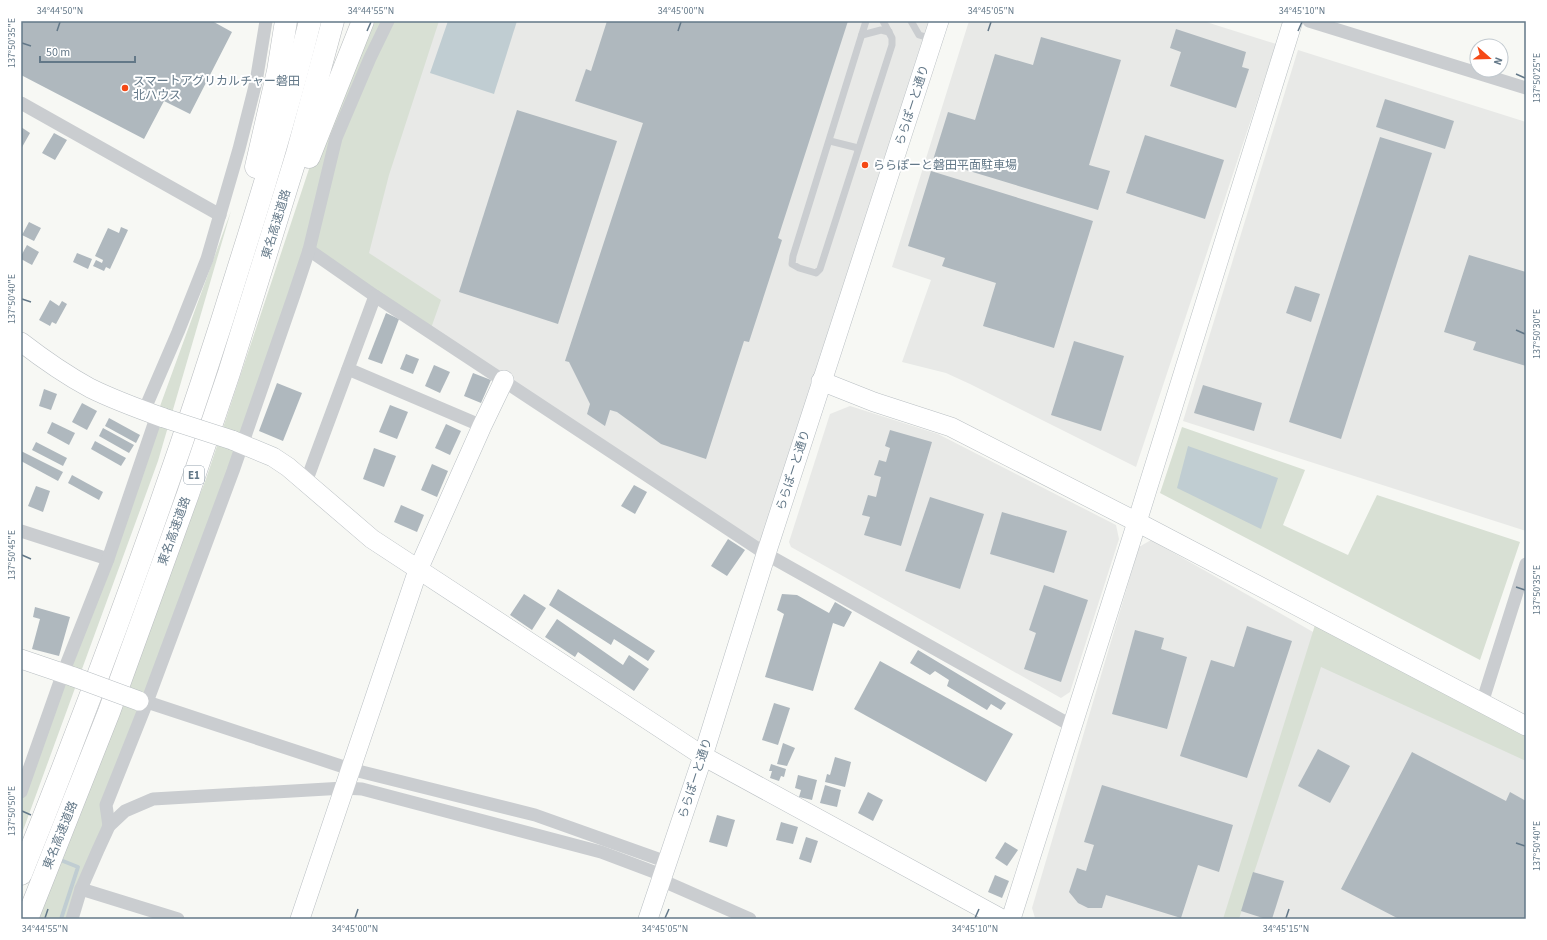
<svg xmlns="http://www.w3.org/2000/svg" width="1547" height="940" font-family="'Source Sans 3','Noto Sans JP',sans-serif">
  <style>
    .built { fill: #e8e9e7 }
    .green { fill: #d8e0d4 }
    .water { fill: #c0cdd2 }
    .lines { fill: none; stroke-linecap: round; stroke-linejoin: round }
    .stream { stroke: #c0cdd2; stroke-width: 4 }
    .building { fill: #afb8be }
    .secondary-casing { stroke: #b9bfc3; stroke-width: 20 }
    .highway-casing { stroke: #b9bdc0; stroke-width: 23 }
    .lane { stroke: #cacdd0; stroke-width: 7 }
    .street { stroke: #cacdd0; stroke-width: 13 }
    .secondary { stroke: #fff; stroke-width: 19 }
    .highway { stroke: #fff; stroke-width: 22 }
    .secondary-bridge-casing { stroke: #b9bfc3; stroke-width: 20; stroke-linecap: butt }
    .secondary-bridge { stroke: #fff; stroke-width: 19 }
    .ticks { fill: none; stroke: #637888; stroke-width: 1.5 }
    .poi-dot { fill: #f54916; stroke: #fff; stroke-width: 1.5 }
    .labels { text-anchor: middle; stroke-width: 4; stroke-linejoin: round; paint-order: stroke }
    .shield { fill: #fff; stroke: #92a0ac; stroke-width: 1 }
    .shield-label { font-size: 11px; font-weight: bold; fill: #637888 }
    .poi-label { font-size: 12px; fill: #637888; stroke: #fff; text-anchor: start }
    .street-label { font-size: 12px; fill: #637888; stroke: #fff }
    .neatline { fill: none; stroke: #637888; stroke-width: 1.5 }
    .ticks-label { font-size: 10px; text-anchor: middle; fill: #637888 }
  </style>
  <rect width="100%" height="100%" fill="#f7f8f4"/>
  <g class="built">
    <path d="M391,21H939L767,548L309,250Z"/>
    <path d="M969,21H1203L1276,44L1136,467L970,384L946,373L902,362L931,280L892,267Z"/>
    <path d="M1298,50L1526,122V531L1183,421Z"/>
    <path d="M850,406L938,434L1116,525L1119,539L1070,692L1061,698L791,547L789,542L830,414Z"/>
    <path d="M1151,540L1526,753V919H1038L1035,918L1032,908L1139,547Z"/>
  </g>
  <g class="green">
    <path d="M367,21H439L389,175L369,253L441,300L430,331L309,250L106,805L109,826L68,919H34L206,479L313,157Z"/>
    <path d="M231,211L158,461L21,836V776L63,673Z"/>
    <path d="M1182,427L1305,470L1283,525L1348,555L1377,495L1520,542L1480,660L1160,493Z"/>
    <path d="M1315,625L1526,734V761L1321,667L1239,919H1223Z"/>
  </g>
  <g class="water">
    <path d="M448,21H517L494,94L430,73Z"/>
    <path d="M1188,446L1278,478L1261,529L1177,488Z"/>
  </g>
  <g class="lines">
    <path class="stream" d="M58,859L78,867L61,919"/>
  </g>
  <g class="building">
    <path d="M21,21H212L232,32L190,114L164,101L144,139L21,75Z"/>
    <path d="M607,21H848L778,238L782,240L749,342L744,341L706,459L661,444L617,412L610,410L605,426L587,414L590,404L569,362L565,361L643,123L575,101L586,69L591,71Z"/>
    <path d="M1176,29L1246,52L1242,67L1249,69L1236,108L1170,86L1181,52L1170,48Z"/>
    <path d="M1041,37L1121,60L1089,165L1110,171L1098,210L933,160L948,112L975,120L995,54L1033,65Z"/>
    <path d="M1385,99L1454,121L1445,149L1376,127Z"/>
    <path d="M517,110L617,141L558,324L459,292Z"/>
    <path d="M21,127L30,133L21,149Z"/>
    <path d="M54,133L67,140L55,160L42,153Z"/>
    <path d="M1145,135L1224,160L1205,219L1126,193Z"/>
    <path d="M1380,137L1432,153L1341,439L1289,422Z"/>
    <path d="M931,171L1093,221L1054,348L983,326L996,283L942,266L945,258L908,246Z"/>
    <path d="M29,222L41,228L34,241L22,235Z"/>
    <path d="M121,227L128,230L110,269L106,267L104,271L93,266L96,260L102,263L103,260L95,256L108,228L119,233Z"/>
    <path d="M27,245L39,252L32,265L21,259V256Z"/>
    <path d="M77,253L92,259L88,269L73,262Z"/>
    <path d="M1469,255L1526,272V366L1473,350L1476,342L1444,332Z"/>
    <path d="M1295,286L1320,294L1311,322L1286,313Z"/>
    <path d="M50,300L59,306L62,301L67,304L56,324L52,322L50,326L39,320Z"/>
    <path d="M386,313L399,319L382,364L368,359Z"/>
    <path d="M1074,341L1124,356L1101,431L1051,415Z"/>
    <path d="M406,354L419,359L413,374L400,369Z"/>
    <path d="M434,365L450,372L440,393L425,386Z"/>
    <path d="M473,373L491,380L481,403L464,396Z"/>
    <path d="M277,383L302,393L283,441L259,431Z"/>
    <path d="M1203,385L1262,403L1254,431L1194,413Z"/>
    <path d="M44,389L57,394L51,410L39,406Z"/>
    <path d="M82,403L97,411L87,430L72,422Z"/>
    <path d="M390,405L408,412L397,439L379,432Z"/>
    <path d="M109,418L140,435L136,443L105,426Z"/>
    <path d="M52,422L75,433L69,445L47,433Z"/>
    <path d="M446,424L461,431L450,455L435,448Z"/>
    <path d="M103,428L134,445L129,453L99,436Z"/>
    <path d="M890,430L932,442L901,546L864,535L870,517L862,515L868,495L876,497L881,477L874,475L879,460L886,462L890,448L885,446Z"/>
    <path d="M95,441L126,458L121,466L91,449Z"/>
    <path d="M36,442L67,458L63,466L32,450Z"/>
    <path d="M374,448L396,456L384,487L363,479Z"/>
    <path d="M21,451L63,472L58,481L21,461Z"/>
    <path d="M432,464L448,471L437,497L421,490Z"/>
    <path d="M72,475L103,492L99,500L68,483Z"/>
    <path d="M634,485L647,492L635,514L621,506Z"/>
    <path d="M36,486L50,491L43,512L28,506Z"/>
    <path d="M930,497L984,514L960,589L905,571Z"/>
    <path d="M401,505L424,515L417,532L394,522Z"/>
    <path d="M1002,512L1067,531L1054,573L990,554Z"/>
    <path d="M728,539L745,550L727,576L711,566Z"/>
    <path d="M1044,585L1088,600L1061,682L1024,669L1036,633L1029,630Z"/>
    <path d="M558,589L655,651L648,661L614,639L611,645L549,605Z"/>
    <path d="M524,594L546,608L532,630L510,615Z"/>
    <path d="M782,594L797,595L829,613L835,602L852,612L844,627L833,623L813,691L765,677L784,614L777,610Z"/>
    <path d="M35,607L70,617L59,656L32,649L40,619L33,617Z"/>
    <path d="M557,619L623,665L629,655L649,669L634,691L578,652L575,657L545,637Z"/>
    <path d="M1247,626L1292,641L1247,778L1180,756L1211,660L1234,667Z"/>
    <path d="M1135,630L1164,638L1161,649L1187,657L1167,729L1112,714Z"/>
    <path d="M918,650L1006,703L1001,710L991,704L987,710L947,686L949,680L935,671L930,675L910,663Z"/>
    <path d="M880,661L1013,734L986,782L854,709Z"/>
    <path d="M774,703L790,708L778,745L762,740Z"/>
    <path d="M783,743L795,748L787,766L777,764Z"/>
    <path d="M1318,749L1350,766L1330,803L1298,786Z"/>
    <path d="M1412,752L1506,801L1510,792L1526,801V919H1399L1341,889Z"/>
    <path d="M835,757L851,762L845,787L825,782L827,774L830,775Z"/>
    <path d="M771,764L786,769L784,777L781,776L779,781L770,778L772,771H769Z"/>
    <path d="M798,775L817,780L812,800L799,797L801,790L795,788Z"/>
    <path d="M825,785L841,790L837,807L820,803Z"/>
    <path d="M1102,785L1233,825L1219,872L1198,865L1181,918L1106,895L1102,908H1088L1078,903L1069,892L1077,868L1086,871L1094,845L1084,842Z"/>
    <path d="M868,792L883,800L873,821L858,813Z"/>
    <path d="M717,815L735,820L727,847L709,842Z"/>
    <path d="M781,822L798,827L793,844L776,840Z"/>
    <path d="M806,837L818,841L811,863L799,859Z"/>
    <path d="M1005,842L1018,850L1007,866L995,858Z"/>
    <path d="M1253,872L1284,881L1272,919H1266L1241,911Z"/>
    <path d="M995,875L1009,881L1002,898L988,892Z"/>
  </g>
  <g class="lines">
    <defs>
      <g id="secondary">
        <path d="M21,342C43,359 66,375 90,388C114,400 139,409 164,418"/>
        <path d="M821,381L874,402L951,427L1137,522L1526,726"/>
        <path d="M232,440L273,457L288,467L372,539L703,756L1002,919"/>
        <path d="M21,659L74,677"/>
        <path d="M300,919L418,570L482,426L504,380"/>
        <path d="M648,919L703,756L766,554L939,21"/>
        <path d="M1011,919L1137,522L1293,21"/>
      </g>
      <g id="highway">
        <path d="M309,157L363,21"/>
        <path d="M256,167L278,71L286,21"/>
        <path d="M21,874C102,672 177,468 241,260C266,181 290,102 310,21"/>
        <path d="M27,919L109,712L188,494L229,373L297,154L333,21"/>
      </g>
    </defs>
    <use href="#secondary" class="secondary-casing"/>
    <use href="#highway" class="highway-casing"/>
    <g class="lane">
      <path d="M866,21L793,256L792,264L799,268L816,273L820,269L892,45V38L883,21"/>
      <path d="M911,21L919,35L933,39"/>
      <path d="M862,35L881,30L889,32"/>
      <path d="M830,141L858,148"/>
    </g>
    <g class="street">
      <path d="M1309,21L1526,88"/>
      <path d="M21,103L220,215"/>
      <path d="M309,250L375,296L766,554L1072,726"/>
      <path d="M348,369L482,426"/>
      <path d="M144,411L178,332L207,259L239,149L256,82L266,21"/>
      <path d="M306,482L375,296"/>
      <path d="M21,531L108,559"/>
      <path d="M139,701L147,702L350,769L535,815L667,862"/>
      <path d="M1482,703L1526,564"/>
      <path d="M21,792L63,673L108,559L157,415"/>
      <path d="M109,826L106,805L147,702L233,471L294,295L309,250L336,138L370,58L388,21"/>
      <path d="M661,880L750,919"/>
      <path d="M81,889L178,919"/>
      <path d="M72,919L81,889L98,850L109,826L125,811L153,799L344,788L362,789L601,852L662,875"/>
    </g>
    <use href="#secondary" class="secondary"/>
    <use href="#highway" class="highway"/>
    <defs>
      <g id="secondary-bridge">
        <path d="M164,418L232,440"/>
        <path d="M74,677L139,701"/>
      </g>
    </defs>
    <use href="#secondary-bridge" class="secondary-bridge-casing"/>
    <use href="#secondary-bridge" class="secondary-bridge"/>
  </g>
  <path class="ticks" d="M57,31L60,22M367,31L371,22M678,31L681,22M988,31L991,22M1298,31L1302,22M22,43L31,46M1516,74L1525,78M22,299L31,302M1516,330L1525,334M22,555L31,559M1516,587L1525,590M22,811L31,815M1516,843L1525,846M45,918L48,909M355,918L358,909M665,918L669,909M975,918L979,909M1286,918L1289,909"/>
  <g class="poi-dot">
    <circle cx="125" cy="88" r="4"/>
    <circle cx="865" cy="165" r="4"/>
  </g>
  <g class="labels">
    <rect class="shield" x="184" y="466" width="20" height="18" rx="3"/>
    <g class="shield-label">
      <text x="194" y="479">E1</text>
    </g>
    <g class="poi-label">
      <text x="133" y="85">スマートアグリカルチャー磐田<tspan x="133" dy="14">北ハウス</tspan></text>
      <text x="873" y="169">ららぽーと磐田平面駐車場</text>
    </g>
    <g class="street-label">
      <text transform="translate(912 105) rotate(-72)" y="4">ららぽーと通り</text>
      <text transform="translate(276 224) rotate(-73)" y="4">東名高速道路</text>
      <text transform="translate(793 470) rotate(-72)" y="4">ららぽーと通り</text>
      <text transform="translate(174 531) rotate(-70)" y="4">東名高速道路</text>
      <text transform="translate(695 778) rotate(-72)" y="4">ららぽーと通り</text>
      <text transform="translate(60 835) rotate(-68)" y="4">東名高速道路</text>
    </g>
  </g>
  <rect width="1547" height="940" fill="none" stroke="#ffffff" stroke-width="44"/>
  <g transform="translate(1489 58) rotate(110)"><circle r="19" fill="#ffffff" stroke="#c1c9cf"/>
  <path d="M0-3L7 15L0 10L-7 15Z" fill="#f54916"/>
  <text y="-6" font-size="11" font-weight="bold" text-anchor="middle" fill="#637888">N</text>
  </g>
  <path d="M40 56v6h95v-6" fill="none" stroke="#637888" stroke-width="2"/>
  <text x="46" y="56" font-size="12" fill="#637888" stroke="#ffffff" stroke-width="3" paint-order="stroke">50 m</text>
  <rect x="22" y="22" width="1503" height="896" class="neatline"/>
  <g class="ticks-label">
    <text x="60" y="14">34°44'50"N</text>
    <text x="371" y="14">34°44'55"N</text>
    <text x="681" y="14">34°45'00"N</text>
    <text x="991" y="14">34°45'05"N</text>
    <text x="1302" y="14">34°45'10"N</text>
    <text transform="translate(11 43) rotate(-90)" y="4">137°50'35"E</text>
    <text transform="translate(1536 78) rotate(-90)" y="4">137°50'25"E</text>
    <text transform="translate(11 299) rotate(-90)" y="4">137°50'40"E</text>
    <text transform="translate(1536 334) rotate(-90)" y="4">137°50'30"E</text>
    <text transform="translate(11 555) rotate(-90)" y="4">137°50'45"E</text>
    <text transform="translate(1536 590) rotate(-90)" y="4">137°50'35"E</text>
    <text transform="translate(11 811) rotate(-90)" y="4">137°50'50"E</text>
    <text transform="translate(1536 846) rotate(-90)" y="4">137°50'40"E</text>
    <text x="45" y="932">34°44'55"N</text>
    <text x="355" y="932">34°45'00"N</text>
    <text x="665" y="932">34°45'05"N</text>
    <text x="975" y="932">34°45'10"N</text>
    <text x="1286" y="932">34°45'15"N</text>
  </g>
</svg>
